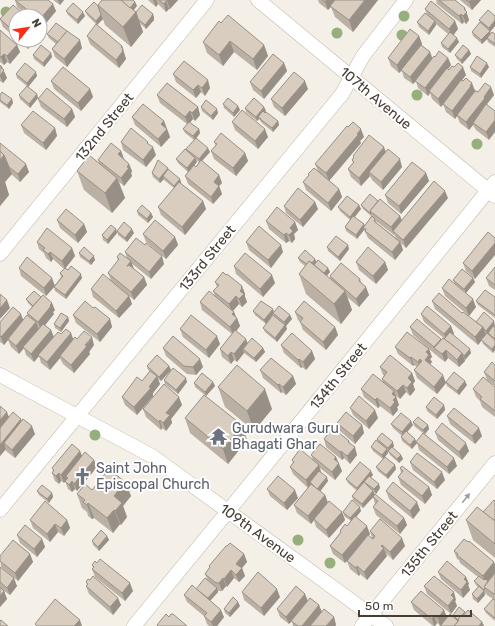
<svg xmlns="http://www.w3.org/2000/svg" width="495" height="626" font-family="Rubik,sans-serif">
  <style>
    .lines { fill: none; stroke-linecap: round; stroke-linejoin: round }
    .minor-casing { stroke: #bfb6a9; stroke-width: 15 }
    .minor { stroke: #fff; stroke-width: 14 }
    .tree { fill: #97af7d }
    .wall { fill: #bbb0a4; fill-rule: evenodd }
    .shaded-wall { fill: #989086 }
    .building { fill: #d9cdbf; stroke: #989086 }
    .oneway { fill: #a39f9a }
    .labels { text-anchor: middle; stroke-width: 4; stroke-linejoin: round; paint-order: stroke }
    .street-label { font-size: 14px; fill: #473f35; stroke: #fff }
    .worship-label { font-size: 14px; fill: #5b616d; stroke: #fff; text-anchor: start }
  </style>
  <rect width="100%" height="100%" fill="#f4efe7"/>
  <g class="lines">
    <defs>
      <g id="minor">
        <path d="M258,0L495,196"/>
        <path d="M0,254L207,0"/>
        <path d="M0,375L152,456L386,626"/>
        <path d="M0,510L342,94L363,56L406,0"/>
        <path d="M134,626L238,499L495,182"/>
        <path d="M362,626L495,463"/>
      </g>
    </defs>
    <use href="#minor" class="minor-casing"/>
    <use href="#minor" class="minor"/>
  </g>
  <g class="tree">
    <circle cx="6" cy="12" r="5.5"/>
    <circle cx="404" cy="16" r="5.5"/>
    <circle cx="337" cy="33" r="5.5"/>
    <circle cx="402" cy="35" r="5.5"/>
    <circle cx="417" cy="95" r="5.5"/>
    <circle cx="477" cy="144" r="5.5"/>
    <circle cx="95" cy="435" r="5.5"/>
    <circle cx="298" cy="540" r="5.5"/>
    <circle cx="330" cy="563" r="5.5"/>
  </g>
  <g class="wall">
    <path d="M15,0H48L56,11L42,28L40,26V16H28L17,7Z"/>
    <path d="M53,0H64L60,5Z"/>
    <path d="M148,0H178L170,9H169L166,12L158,4L156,7Z"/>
    <path d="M318,0H378L353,32L335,17L331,7L328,10L319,3Z"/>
    <path d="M436,0H455L465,8L469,20L466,24L464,22L462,24L437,4Z"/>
    <path d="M460,0H481L472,10Z"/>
    <path d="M135,2L137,6L133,10L136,12L153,14L154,18V20L146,29L140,23L143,32L131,47L105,25L103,19L97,25L87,15L85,11L98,6Z"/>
    <path d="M425,9L455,21L458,29L453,35L459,42L450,53L442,47L441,43L448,34L436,24V25L429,35L419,27L417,22L427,15Z"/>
    <path d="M66,11L85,16L78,24L68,15Z"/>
    <path d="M16,16V38L3,27L0,19Z"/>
    <path d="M495,16V26L490,32L491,33L495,34V47L488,42L487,39L482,44L473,36L472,32L480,22L479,20Z"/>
    <path d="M221,23L264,45L268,56L257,70L234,52L223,66L207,53L203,42Z"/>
    <path d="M0,30L17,45L20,52L10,64L7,62L4,65L0,62Z"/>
    <path d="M47,34L82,48L67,67L55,57L52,49L56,44L49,38Z"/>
    <path d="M87,36L122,46L126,59L119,68L90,44Z"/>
    <path d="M419,36L422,44L421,45L430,52L432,58L435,57L448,58L451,65L448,69L466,75L462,80L478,92L494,95L487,104L489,140L476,130L473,125L469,130L460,123L457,116L455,119L446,112L443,104L441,107L432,99L430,93L428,96L418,88L416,81L413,84L404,78L402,71L399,73L391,66L388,58Z"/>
    <path d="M18,40H40L36,44L33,42L28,49Z"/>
    <path d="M469,50L471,54L462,64L457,59L455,55Z"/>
    <path d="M51,53L52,57L44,67L34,59L33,55Z"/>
    <path d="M284,63L287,71L264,99L253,90L250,82Z"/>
    <path d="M0,65L2,67L7,78L3,83L0,81Z"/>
    <path d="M470,67H489L481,78L471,71Z"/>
    <path d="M16,74L37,76L28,87L17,78Z"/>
    <path d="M173,74L210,88L205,96L201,92L196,98L176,82Z"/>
    <path d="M51,81L90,89L93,97L81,111L54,89Z"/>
    <path d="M308,89L285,116L274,107L271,99Z"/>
    <path d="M37,94L38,98L30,108L20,99L19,95Z"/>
    <path d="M0,95L12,99L13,103L9,109L0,102Z"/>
    <path d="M157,95L198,107L200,115L195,121L193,119L190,123L199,129L200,133L196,138L210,152L202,161L219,175L222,183L219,186L222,194L213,204L188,184L185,176L188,172L178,163L176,159L187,151L186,149L194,140L185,133L183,129L187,124L160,103ZM196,160L199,162L196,167L194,165L197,162Z"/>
    <path d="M38,99L72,109L75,117L67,127L41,107Z"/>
    <path d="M223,104L238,106L240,110L234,117L224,108Z"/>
    <path d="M201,107L218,113L213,120L202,111Z"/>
    <path d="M264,107L266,111L264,112L278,121L279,125L273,132L262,123L259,119L257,121L246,112L245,108Z"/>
    <path d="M132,117L164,121L170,137L161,147L135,125Z"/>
    <path d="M232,122L268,137L258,149L235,130Z"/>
    <path d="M21,125L55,128L57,136L46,150L24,133Z"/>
    <path d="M364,137L360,141L361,143L329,181L339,189L342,197L331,211L306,190L303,182L309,176L308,174L318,171L315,164Z"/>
    <path d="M0,141V143L29,172L20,182L11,174L5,182L9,195L0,206Z"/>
    <path d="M121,142L156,155L146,167L123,150Z"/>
    <path d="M214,142L245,153L248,161L236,176L214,159L211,151L216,146Z"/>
    <path d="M121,151L124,159L129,164L132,171L131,173L132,176L124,186L119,182L125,198L112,213L84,190L77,171L99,163L98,160Z"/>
    <path d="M386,152L402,167L383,190L372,180L370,176L361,186L351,177L348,169L353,163L352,160L354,157L353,156Z"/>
    <path d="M152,173L180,179L181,183V184L203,201L206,209L185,235L161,215L158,207L174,188L164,180V179L160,183L153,177Z"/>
    <path d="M426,173L429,181L401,214L388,203L385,195Z"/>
    <path d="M448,198L406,248L401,243L403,250L395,260L368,238L364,230L357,239L346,231L345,227L350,220L340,211L338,207L359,205L361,209L355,217L365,226L371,216L363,209L361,205L378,201L400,216L402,220ZM376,221L394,235V234L396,238L377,223Z"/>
    <path d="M315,202L318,209L303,227L286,213L284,206Z"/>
    <path d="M137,211L151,213L153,217L148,223L138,215Z"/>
    <path d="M57,220L84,224L87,232L78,243L60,228Z"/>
    <path d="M266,221L295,222L298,230L294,234L295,239L292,243L289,241L286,243L269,229Z"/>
    <path d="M116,229L117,233L108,244L103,240L102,235Z"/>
    <path d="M117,231L134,233L127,242L118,235Z"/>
    <path d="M143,234L175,237L178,245L166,259L146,242Z"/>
    <path d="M495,238L475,279L466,271L463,263Z"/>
    <path d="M37,242L72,248L75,256L65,268L82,278L66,299L55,291L54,287L46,296L21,276L19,268L55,285L61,277L60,273L64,269L53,259L51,262L46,258L44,253L39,249Z"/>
    <path d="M246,242L283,252L271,268L249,250Z"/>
    <path d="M327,247L349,249L340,261L328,251Z"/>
    <path d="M125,252L164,264L151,279L131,263L133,268L144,277L147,285L134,300L111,281L108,273L118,261L117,257L127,258Z"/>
    <path d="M79,253L95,260L91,265L80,257Z"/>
    <path d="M298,258L316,262L328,268L330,272L327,276L330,279V276L360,279L362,284L369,295L359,307L347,297L352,310L341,324L306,294L299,274L305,266L300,262Z"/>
    <path d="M356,262H385L388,270L376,284L359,270Z"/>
    <path d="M234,266L275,283L263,297L236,274Z"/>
    <path d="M495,267V290L489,286L486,278Z"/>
    <path d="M473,278L475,282L466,293L455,284L453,280Z"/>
    <path d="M215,282L242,286L245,294V297L247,302L242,307L239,304L233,311L234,312L240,326L236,331L248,343L263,348L265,352L256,362L244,353L237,362L234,360L231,364L222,357L220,349L232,334L202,310L200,302L215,296L213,291L217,287Z"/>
    <path d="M442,288L476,307L469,316L445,296Z"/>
    <path d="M91,289L129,296L132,304L119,318L93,297Z"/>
    <path d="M495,297V318L478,305L476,301Z"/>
    <path d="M26,299L55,310L53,312L54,314L45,325L51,330L54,337L61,334L73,339H77L94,345L89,352L90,354L74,373L63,364L60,358L50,370L41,363L39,356L34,362L26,355L24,348L19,354L11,347L8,340L4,345L0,342V322L23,320L28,316L27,313L32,307L28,303Z"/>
    <path d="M432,301L462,313L476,322L494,327L495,328V350L493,353L483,344L482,340L478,345L435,309Z"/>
    <path d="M273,309V312L290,315L292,319L286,326L287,329L277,342L265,332L263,328L274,316L273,314L266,324L255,315L253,311Z"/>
    <path d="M295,312L335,327L338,335L326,350L303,330L300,322L298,320Z"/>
    <path d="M421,314L451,326L454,334L453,335L471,353L465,360L464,359L465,361L459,367L448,358L445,362L437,356V355H436L413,335L410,327L441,339V340L445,339L424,322Z"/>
    <path d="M73,315L110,319L112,327L100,342L76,323Z"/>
    <path d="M68,317L69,321L61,332L55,328L54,324Z"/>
    <path d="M180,329L220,344L209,358L183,337Z"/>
    <path d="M281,345L312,351L315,359L306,370L302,367L301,368L284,353Z"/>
    <path d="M395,347L429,349L432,357L430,359L432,362L430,364L446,382L467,385L459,395L447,386L446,383L437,394L417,378L414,370L417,367L414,365L413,366L398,354Z"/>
    <path d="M163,348L203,367L196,375L187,374L166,356Z"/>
    <path d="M495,365V386L487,380L484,372Z"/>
    <path d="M147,366H169L171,370L161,381L158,379L160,384L153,393V396L137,415L125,405L122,397L142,381L150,371L148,370Z"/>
    <path d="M380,367L412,373L415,381L413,384L415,390L410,396L406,392L400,399L396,396L399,405L397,407L398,410L393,416L380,406L378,408L364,397L361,389L383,382L382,379L384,375H383Z"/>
    <path d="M260,370L293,376L296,384L286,395L282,392L281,393L263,378Z"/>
    <path d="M164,380L187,382L178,394L165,384Z"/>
    <path d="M213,382L215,386L206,396L195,387L194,383Z"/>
    <path d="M218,387L272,409L254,431L225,407Z"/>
    <path d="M495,387V417L482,407L480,401L476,397L473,389Z"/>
    <path d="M182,405L171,419L172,423L166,431L162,428L161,430L146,417L143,409Z"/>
    <path d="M444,405L445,410L437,419L427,411L426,407Z"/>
    <path d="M0,406L9,417L22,421L35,434L15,458L6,451V449L0,456Z"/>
    <path d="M350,408L378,418L369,429L353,415Z"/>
    <path d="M447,416L482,436L475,444L450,424Z"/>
    <path d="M185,418L242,425L247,440L228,464L190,433Z"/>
    <path d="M413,422L428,425L429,429L425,434L457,466L449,474L419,450L417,443L412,449L402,441L401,437L402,436L393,428L391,424L413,425L407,432L416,442L423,433L414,426Z"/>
    <path d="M337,423L362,425L364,433L355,444L340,431Z"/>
    <path d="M435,432L469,451L462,460L438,440Z"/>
    <path d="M324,439L349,441L357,455L350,464L344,458L342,460L326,447Z"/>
    <path d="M377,439L394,446L393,448L401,455L403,459L399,463L390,455L388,451V453L385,457L395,465L396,469L388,479L378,471L376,467L383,459L373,451L371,447L378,442Z"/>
    <path d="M80,451L82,456L97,467L77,491L75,489L72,492L68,489L65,481L67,479L64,483L61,481L59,484L55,481L52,473L53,471L52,468Z"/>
    <path d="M311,455L336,457L342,471L335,480L320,468L321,472L328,481L320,491L325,495L328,503L342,512L345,520L329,538L316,527L314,520L311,524L297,513L294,505L308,488L293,474L290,467L293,463L292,460H313Z"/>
    <path d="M410,462L445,480L437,489L413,470Z"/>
    <path d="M400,468L429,487L432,495L425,504L401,485L398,477L401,473Z"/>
    <path d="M373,475L370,477L380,488L376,494L374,492L375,495L363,508L353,500L352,496L357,491L348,483L346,479Z"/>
    <path d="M125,482L131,496L123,506L127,517L121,525L120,524L113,533L94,518L92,519L88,516L87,512L82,508L77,494Z"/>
    <path d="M267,489L298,498L287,510L270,496Z"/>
    <path d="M37,491L52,493L53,497L49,503L39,495Z"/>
    <path d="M386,491L420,510L413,519L389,499Z"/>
    <path d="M373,497L404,518L407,525L400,534L376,515L373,507L375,504Z"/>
    <path d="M495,501V558L473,540L466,520L483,512Z"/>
    <path d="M361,511L356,517L370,534L360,545L372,538L370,531L405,546L393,560L386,553L387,556L367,580L360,574L359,576L350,569L347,561L345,563L333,554L330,546L340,533V531L347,526L351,521L344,516L343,512Z"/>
    <path d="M30,520H67L70,528L64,536L58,532L50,542L33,528Z"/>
    <path d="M17,535L42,539L45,547L37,557L20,543Z"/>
    <path d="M107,536L109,540L99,551L93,545L92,541Z"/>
    <path d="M468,542L494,562L495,565V573L488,581L495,573V621L486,613L484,609L493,599L487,595L486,593V594L484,593L485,595L478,603L473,599L472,594L478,587L476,585L474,581L478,577L460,563L459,560L457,559L454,551Z"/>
    <path d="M30,554L33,562L18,581L1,567L0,556Z"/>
    <path d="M244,554L247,562L242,568L245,576L239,582L234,578L227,587L226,586L222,591H219L217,590L218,592L210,601L224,617L217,626H209L207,624L204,616L187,602L184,595L197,590L207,579L205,574L210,567L209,566Z"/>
    <path d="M92,565L133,591L125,601L95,577L92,569L93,568Z"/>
    <path d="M0,567L17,586L10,595L4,591L7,599L0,607Z"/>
    <path d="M438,572L466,577L469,584L468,585L470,590L463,598L441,579Z"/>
    <path d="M86,582L121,605L113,615L89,594L86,586L87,585Z"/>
    <path d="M424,586L456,600L455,601L457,606L451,614L427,594Z"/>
    <path d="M242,592L280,597L264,616L244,600Z"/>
    <path d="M305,594L308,601L319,605L322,612L334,617L336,625L335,626H293L292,621L289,624L280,617L277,609Z"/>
    <path d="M411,602L444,610L447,618L454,617L453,615L465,612L466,613L482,622L484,626H441L437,623L435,626H433L414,610Z"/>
    <path d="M240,606L230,617L225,613L224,609Z"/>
  </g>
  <g class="shaded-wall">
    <path d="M58,0H64L60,5Z"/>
    <path d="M153,0H156L158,4L156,7Z"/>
    <path d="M168,0H178L170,9L167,1Z"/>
    <path d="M327,0H336L328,10L325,2Z"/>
    <path d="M365,0H378L353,32L349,20Z"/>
    <path d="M471,0H481L472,10L469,2Z"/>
    <path d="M166,1L169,9L166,12L164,4Z"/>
    <path d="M135,2L137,6L129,16L127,12Z"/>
    <path d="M53,4L56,11L42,28L40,22V19Z"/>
    <path d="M465,8L469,20L466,24L463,16L464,9Z"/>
    <path d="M83,12L85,16L78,24L77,20Z"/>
    <path d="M136,12L143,32L131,47L123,27Z"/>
    <path d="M153,14L154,18V20L146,29L145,25Z"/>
    <path d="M461,14L464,22L462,24L459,16Z"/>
    <path d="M101,15L103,19L97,25L96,21Z"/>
    <path d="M495,20V26L490,32L491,35L487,38V39L482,44L481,40L490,31L489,28Z"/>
    <path d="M435,21L436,25L429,35L428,31Z"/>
    <path d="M455,21L458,29L452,37L449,29Z"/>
    <path d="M40,29L43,36L40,40Z"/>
    <path d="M419,36L422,44L399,73L397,65Z"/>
    <path d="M457,38L459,42L450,53L448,49Z"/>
    <path d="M25,40H33V42L28,49L25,41Z"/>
    <path d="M34,40H40L36,44Z"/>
    <path d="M80,40L82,48L67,67L64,59Z"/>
    <path d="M230,41L234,52L223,66L219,55Z"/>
    <path d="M17,45L20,52L10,64L7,56Z"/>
    <path d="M264,45L268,56L257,70L253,59Z"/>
    <path d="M122,46L126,59L119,68L116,60Z"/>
    <path d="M469,50L471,54L462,64L461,60Z"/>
    <path d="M430,52L433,60L413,84L410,77Z"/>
    <path d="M51,53L52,57L44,67L43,63Z"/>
    <path d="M4,54L7,62L4,65L1,57Z"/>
    <path d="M448,58L451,65L430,92L429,91L430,93L428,96L425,88Z"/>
    <path d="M284,63L287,71L264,99L261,91Z"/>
    <path d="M487,63L489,67L481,78L480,74Z"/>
    <path d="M2,67L7,78L3,83L0,76L1,68Z"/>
    <path d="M463,67L466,75L441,107L438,99Z"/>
    <path d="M36,72L37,76L28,87L27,83Z"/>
    <path d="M208,80L210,88L205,96L202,88Z"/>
    <path d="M305,81L308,89L285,116L282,108Z"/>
    <path d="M472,83L475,91L457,115V116L455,119L452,111Z"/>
    <path d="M198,85L201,92L196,98L193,90Z"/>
    <path d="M491,87L494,95L487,104L488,106L473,123V125L469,130L466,122Z"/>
    <path d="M90,89L93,97L81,111L78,103Z"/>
    <path d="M37,94L38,98L30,108L29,104Z"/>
    <path d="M12,99L13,103L9,109L7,105Z"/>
    <path d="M238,106L240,110L234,117L233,113Z"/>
    <path d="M198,107L200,115L195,121L192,113Z"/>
    <path d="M264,107L266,111L260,118L258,117L259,119L257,121L256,117Z"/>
    <path d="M72,109L75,117L67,127L64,119Z"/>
    <path d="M217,109L218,113L213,120L211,116Z"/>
    <path d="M190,111L193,119L188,125L185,117Z"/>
    <path d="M495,120V132L489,140L486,132Z"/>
    <path d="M164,121L170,137L161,147L158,139L161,124Z"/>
    <path d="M278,121L279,125L273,132L272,128Z"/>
    <path d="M55,128L57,136L46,150L43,143Z"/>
    <path d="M199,129L200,133L195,140L193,136Z"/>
    <path d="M265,129L268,137L258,149L255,141Z"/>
    <path d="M361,129L364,137L360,141L361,143L329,181L326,173Z"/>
    <path d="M153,147L156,155L146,167L143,160Z"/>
    <path d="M384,147L387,155L369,172L370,176L361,186L359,178Z"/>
    <path d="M208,148L210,152L200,163L199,159Z"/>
    <path d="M121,151L124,159L118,154Z"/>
    <path d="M245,153L248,161L236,176L233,168Z"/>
    <path d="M4,155L12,174L5,182L9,195L0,206V160Z"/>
    <path d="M195,158L197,162L188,172L187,168Z"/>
    <path d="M400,159L402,167L383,190L381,182Z"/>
    <path d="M26,164L29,172L20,182L18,174Z"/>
    <path d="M129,164L132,171L131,173L132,176L124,186L121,178L127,167Z"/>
    <path d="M168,168L169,172L163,176L164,179L160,183L159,179Z"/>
    <path d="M426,173L429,181L401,214L399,206Z"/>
    <path d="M219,175L222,183L216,189L214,182Z"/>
    <path d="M117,178L125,198L112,213L105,193Z"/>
    <path d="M180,179L181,183L176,190L174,186Z"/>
    <path d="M219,186L222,194L213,204L211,197Z"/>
    <path d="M339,189L342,197L331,211L328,203Z"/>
    <path d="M445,191L448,198L406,248L403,240Z"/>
    <path d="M203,201L206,209L185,235L182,227Z"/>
    <path d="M315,202L318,209L303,227L300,220Z"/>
    <path d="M359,205L361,209L351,221L350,217Z"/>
    <path d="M151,213L153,217L148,223L147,219Z"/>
    <path d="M400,216L403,224L393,231L394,234V235L391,227Z"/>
    <path d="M295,222L298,230L294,234L295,239L292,243L289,235L290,228Z"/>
    <path d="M84,224L87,232L78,243L75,235Z"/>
    <path d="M364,224L366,228H363L364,230L357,239L356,235Z"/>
    <path d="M116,229L117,233L108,244L107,240Z"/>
    <path d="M132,229L134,233L127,242L125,238Z"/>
    <path d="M286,233L289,241L286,243L284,235Z"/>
    <path d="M175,237L178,245L166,259L163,251Z"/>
    <path d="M400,242L403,250L395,260L392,252Z"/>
    <path d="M495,243V255L475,279L472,271Z"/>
    <path d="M281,245L283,252L271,268L268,260Z"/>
    <path d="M348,245L349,249L340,261L338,257Z"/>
    <path d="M72,248L75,256L65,269L62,261Z"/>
    <path d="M50,252L53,259L51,262L48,254Z"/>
    <path d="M94,256L95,260L91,265L89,261Z"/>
    <path d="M162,256L164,264L151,279L149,272Z"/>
    <path d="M315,259L317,263L311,269L309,266Z"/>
    <path d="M131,261L134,269L127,266Z"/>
    <path d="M385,262L388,270L376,284L373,276Z"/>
    <path d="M328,268L330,272L322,281L321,277Z"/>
    <path d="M81,274L82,278L66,299L65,295Z"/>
    <path d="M272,275L275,283L263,297L260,289Z"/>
    <path d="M144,277L147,285L134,300L131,292Z"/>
    <path d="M52,278L55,286L46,296L44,288Z"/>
    <path d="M473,278L475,282L466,293L464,289Z"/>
    <path d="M242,286L245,294V297L247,302L242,307L239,299L241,287Z"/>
    <path d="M366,287L369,295L359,307L356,299Z"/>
    <path d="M345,291L352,310L341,324L334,304Z"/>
    <path d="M129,296L132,304L119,318L116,311Z"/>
    <path d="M236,296L239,304L232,312L229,304Z"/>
    <path d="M473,299L476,307L469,316L466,308Z"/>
    <path d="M7,300L10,308L0,319V308Z"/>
    <path d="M52,303L55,310L53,312L54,314L41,330L38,322Z"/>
    <path d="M273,309L274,313H273V314L266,324L264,320Z"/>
    <path d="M234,312L237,319V318L240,326L233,335L230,327L232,314Z"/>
    <path d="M21,314L24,322L8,339V340L4,345L1,337Z"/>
    <path d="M290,315L292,319L286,326L287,329L277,342L275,338L285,325L284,322Z"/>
    <path d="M68,317L69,321L61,332L60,328Z"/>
    <path d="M110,319L112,327L100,342L97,334Z"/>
    <path d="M494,321L495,326L489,333H488V334L487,335L486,331Z"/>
    <path d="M36,322L39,330L19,354L16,346Z"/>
    <path d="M451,326L454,334L447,342L444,334Z"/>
    <path d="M335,327L338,335L326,350L323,342Z"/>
    <path d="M483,327L486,335L478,345L475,337Z"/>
    <path d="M51,330L54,338L34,362L31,354Z"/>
    <path d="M71,333L74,341L60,356V358L50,370L47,362Z"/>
    <path d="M217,336L220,344L209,358L206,350Z"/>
    <path d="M92,337L94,345L89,352L90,354L74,373L71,365Z"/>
    <path d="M246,339L249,347L243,349L244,353L237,362L234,354Z"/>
    <path d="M441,339L444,346L434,348L436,355L434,347Z"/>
    <path d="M495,345V350L493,353L492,349Z"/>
    <path d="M263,348L265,352L256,362L254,358Z"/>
    <path d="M429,349L432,357L430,359L432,362L427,368L425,360L426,352Z"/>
    <path d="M470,349L471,353L465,360L464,356Z"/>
    <path d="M446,350L448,358L445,362L442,354Z"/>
    <path d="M312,351L315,359L306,370L303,362Z"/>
    <path d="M231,352L234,360L231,364L228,356Z"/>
    <path d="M462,353L465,361L459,367L457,360Z"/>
    <path d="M411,357L414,365L413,366L410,358Z"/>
    <path d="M200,359L203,367L196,375L193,367Z"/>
    <path d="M299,359L302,367L301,368L298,360Z"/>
    <path d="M420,359L423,367L421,370L418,362Z"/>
    <path d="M169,366L171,370L161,381L159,377Z"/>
    <path d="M412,373L415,381L413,384L415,390L410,396L407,388L408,378Z"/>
    <path d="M443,375L446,383L437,394L434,387Z"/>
    <path d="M157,376L160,384L153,393V396L137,415L134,407Z"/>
    <path d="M293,376L296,384L286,395L283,387Z"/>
    <path d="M186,378L187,382L178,394L176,390Z"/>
    <path d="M465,381L467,385L459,395L457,391Z"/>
    <path d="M213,382L215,386L206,396L205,392Z"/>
    <path d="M279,384L282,392L281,393L278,385Z"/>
    <path d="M403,385L406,392L400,399L397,391Z"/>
    <path d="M265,389L272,409L254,431L247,411Z"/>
    <path d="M394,391L399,405L397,407L398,410L393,416L390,408L392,394Z"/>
    <path d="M179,397L182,405L171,419L172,423L166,431L163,423L166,413Z"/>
    <path d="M377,398L380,406L378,408L375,400Z"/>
    <path d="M444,405L445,410L437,419L436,415Z"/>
    <path d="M375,410L378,418L369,429L366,421Z"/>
    <path d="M7,412L10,420L0,432V420Z"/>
    <path d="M21,419L24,427L4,443L6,449L0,456V445Z"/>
    <path d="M160,420L162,428L161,430L159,422Z"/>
    <path d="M411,421L413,425L403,437L402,432Z"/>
    <path d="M242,425L247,440L228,464L223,449Z"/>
    <path d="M362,425L364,433L355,444L353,436Z"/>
    <path d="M428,425L429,429L425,434L423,430Z"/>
    <path d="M32,426L35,434L15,458L12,450Z"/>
    <path d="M479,428L482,436L475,444L472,436Z"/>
    <path d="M415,439L417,443L412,449L410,445Z"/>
    <path d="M393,442L394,446L389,452L388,448Z"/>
    <path d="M466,443L469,451L462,460L459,452Z"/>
    <path d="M355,447L357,455L350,464L347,456Z"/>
    <path d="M387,449L388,453L383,459L382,455Z"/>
    <path d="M80,451L83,459L66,476L67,479L64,483L61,475Z"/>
    <path d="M341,451L344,458L342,460L340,452Z"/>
    <path d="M401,455L403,459L399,463L397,459Z"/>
    <path d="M336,457L342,471L335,480L332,472L334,459Z"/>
    <path d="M454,458L457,466L449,474L447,467Z"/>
    <path d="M94,460L97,467L77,491L74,484Z"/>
    <path d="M319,465L321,473L310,482L311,485L308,488L306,480Z"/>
    <path d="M395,465L396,469L388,479L386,475Z"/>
    <path d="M371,471L373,475L366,483L364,482L365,484L358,492L357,488Z"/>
    <path d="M442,472L445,480L437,489L434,482Z"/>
    <path d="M59,473L61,481L59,484L56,476Z"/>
    <path d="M327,477L328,481L319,493L317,489Z"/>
    <path d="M72,481L75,489L72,492L69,485Z"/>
    <path d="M125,482L131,496L123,506L127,517L121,525L115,511L114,496Z"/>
    <path d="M379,484L380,488L376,494L374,489Z"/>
    <path d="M429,487L432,495L425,504L422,496Z"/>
    <path d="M295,490L298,498L287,510L284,503Z"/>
    <path d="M373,491L375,495L363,508L362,504Z"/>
    <path d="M52,493L53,497L49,503L47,499Z"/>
    <path d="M325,495L328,503L311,524L308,516Z"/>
    <path d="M417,502L420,510L413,519L410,511Z"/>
    <path d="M88,503L94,518L92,519L87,505Z"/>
    <path d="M360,507L361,511L352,522L350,518Z"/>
    <path d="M114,510L120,524L113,533L107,518Z"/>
    <path d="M342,512L345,520L329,538L326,530Z"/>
    <path d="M404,518L407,525L400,534L397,526Z"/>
    <path d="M67,520L70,528L64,536L61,528Z"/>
    <path d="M55,524L58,532L50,542L47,534Z"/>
    <path d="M367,526L370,534L345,563L342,555Z"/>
    <path d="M107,536L109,540L99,551L98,547Z"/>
    <path d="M402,538L405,546L393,560L390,552Z"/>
    <path d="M42,539L45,547L37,557L34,549Z"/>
    <path d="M382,545L387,556L367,580L364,572Z"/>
    <path d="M30,554L33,562L18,581L15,573Z"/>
    <path d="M244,554L247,562L242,568L245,576L239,582L236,575V564Z"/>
    <path d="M494,562L495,565V573L485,584L483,576Z"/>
    <path d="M357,566L360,574L359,576L356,568Z"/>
    <path d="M231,570L234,578L227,587L224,579Z"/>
    <path d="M466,577L469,584L468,585L470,590L463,598L461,590L464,579Z"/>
    <path d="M14,578L17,586L10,595L7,588Z"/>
    <path d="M223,578L226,586L222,591L219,583Z"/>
    <path d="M130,583L133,591L125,601L122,593Z"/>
    <path d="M217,588L218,592L209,602L208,598Z"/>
    <path d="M277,589L280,597L264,616L261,608Z"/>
    <path d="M4,591L7,599L0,607V596Z"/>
    <path d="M484,591L485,595L478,603L477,599Z"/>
    <path d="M454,592L456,600L455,601L457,606L451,614L448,606L451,595Z"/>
    <path d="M305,594L308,602L289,624L286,617Z"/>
    <path d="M118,598L121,605L113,615L110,607Z"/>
    <path d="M238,602L240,606L230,617L229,613Z"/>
    <path d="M319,605L322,613L311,626H302Z"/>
    <path d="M221,610L224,617L217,626H213L211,622Z"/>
    <path d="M444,610L447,618L440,626L438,618Z"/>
    <path d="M434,616L437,623L435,626H434L432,619Z"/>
    <path d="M334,617L336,625L335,626H326Z"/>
    <path d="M80,620L82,626H74Z"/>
    <path d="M482,622L484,626H479Z"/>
  </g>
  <g class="building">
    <path d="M15,0H48L53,4L40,19V16H35Z"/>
    <path d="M102,0H121L136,12L123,27L98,5Z"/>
    <path d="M121,0H133L135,2L130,8Z"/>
    <path d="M159,0H168L167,1H166L164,4Z"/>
    <path d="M322,0H327L325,2Z"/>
    <path d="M335,0H365L349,20L330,6Z"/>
    <path d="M439,0H455L465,8L464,9L467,12L463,16L461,14L459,16Z"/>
    <path d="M466,0H471L469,2Z"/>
    <path d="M431,1L455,21L449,29L425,9Z"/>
    <path d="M94,2L98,6L101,15L96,21L85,11Z"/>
    <path d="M73,3L83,12L77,20L66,11Z"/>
    <path d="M13,5L26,16H16V33L0,19Z"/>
    <path d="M142,5L153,14L152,15V16L145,25L138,19L136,12Z"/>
    <path d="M488,10L495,16V20L489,28L479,20Z"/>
    <path d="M425,13L435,21L428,31L417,22Z"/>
    <path d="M228,15L264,45L253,59L230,41L219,55L203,42L219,21L221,23Z"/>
    <path d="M480,22L490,31L481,40L472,32Z"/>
    <path d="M56,23L67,31L58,42L47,34Z"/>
    <path d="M96,24L122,46L121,47L123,48L122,50L123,51L116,60L87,36Z"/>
    <path d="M410,29L419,36L397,65L388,58Z"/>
    <path d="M0,30L17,45L7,56L4,54L1,57H0Z"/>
    <path d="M67,31L80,40L64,59L52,49Z"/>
    <path d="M450,32L457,38L448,49L441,43Z"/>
    <path d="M492,32L495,34V44L487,38Z"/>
    <path d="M41,45L51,53L43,63L33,55Z"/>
    <path d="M421,45L430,52L410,77L401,70Z"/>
    <path d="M463,45L469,50L461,60L455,55Z"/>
    <path d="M439,51L448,58L425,88L415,81L434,56L435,57Z"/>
    <path d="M273,54L284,63L261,91L250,82Z"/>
    <path d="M477,56L487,63L480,74L470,67Z"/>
    <path d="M184,61L208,80L202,88L198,85L193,90L173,74Z"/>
    <path d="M25,63L36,72L27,83L16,74Z"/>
    <path d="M458,63L463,67L438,99L429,91L447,68L449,70L452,66L454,67Z"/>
    <path d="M0,65L2,67L1,68L4,70L0,76Z"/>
    <path d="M63,67L90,89L78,103L51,81Z"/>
    <path d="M294,72L305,81L282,108L271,99Z"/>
    <path d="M466,78L472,83L470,86H471L452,111L443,104L461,80L463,81Z"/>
    <path d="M167,83L198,107L192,113L190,111L185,117L157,95Z"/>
    <path d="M485,83L491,87L484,97L485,98L466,122L457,115L475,91L478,92Z"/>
    <path d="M27,86L37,94L29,104L19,95Z"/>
    <path d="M47,88L72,109L64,119L38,99Z"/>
    <path d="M2,92L12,99L7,105L0,100V95Z"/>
    <path d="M228,98L238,106L233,113L223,104Z"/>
    <path d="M254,98L264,107L256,117L245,108Z"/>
    <path d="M206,100L217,109L211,116L201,107Z"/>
    <path d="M143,104L164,121L161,124L167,129L158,139L132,117Z"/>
    <path d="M486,104L495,111V120L486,132L473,123Z"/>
    <path d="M242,110L265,129L255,141L232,122Z"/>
    <path d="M33,111L55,128L43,143L21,125Z"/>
    <path d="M263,111L265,113L266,112L278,121L272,128L260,119H261L258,117Z"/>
    <path d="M189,122L199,129L193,136L183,129Z"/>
    <path d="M353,122L361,129L357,134L358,135L326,173L315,164L347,126L348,127Z"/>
    <path d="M131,128L148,142L147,143L153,147L143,160L121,142Z"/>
    <path d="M221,133L245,153L233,168L211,151L217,144L214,142Z"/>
    <path d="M369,135L384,147L359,178L348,169L354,162L352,160L354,157L353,156Z"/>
    <path d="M196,138L208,148L199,159L186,149Z"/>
    <path d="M0,143L26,164L18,174L9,167L4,155L0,151Z"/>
    <path d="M111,143L121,151L118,154L129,164L127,167L129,168L121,178L98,160Z"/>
    <path d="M185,149L195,158L187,168L176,159Z"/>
    <path d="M388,149L400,159L381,182L369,172Z"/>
    <path d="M0,151L4,155L0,160Z"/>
    <path d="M89,155L117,178L105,193L77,171Z"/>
    <path d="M158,160L168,168L159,179L152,173Z"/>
    <path d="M201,160L219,175L214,182L219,186L211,197L185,176L194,165L196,167Z"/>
    <path d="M412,162L426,173L399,206L385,195Z"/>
    <path d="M314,168L339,189L328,203L303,182L309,175L308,174Z"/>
    <path d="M168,169L180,179L174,186L163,176Z"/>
    <path d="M434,181L445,191L403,240L393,231Z"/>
    <path d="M179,182L203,201L182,227L158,207Z"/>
    <path d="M298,188L315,202L300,220L284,206Z"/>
    <path d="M370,194L378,201L370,211L371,214L361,205Z"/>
    <path d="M347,196L359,205L350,217L338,207Z"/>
    <path d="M380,199L400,216L391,227L370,211Z"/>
    <path d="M142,205L151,213L147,219L137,211Z"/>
    <path d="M277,207L295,222L290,228L293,231L289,235L286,233L284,235L266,221Z"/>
    <path d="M66,209L84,224L75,235L57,220Z"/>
    <path d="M353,216L364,224L356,235L345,227Z"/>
    <path d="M372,216L375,219L374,221L400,242L392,252L365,231L366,229L363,228Z"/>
    <path d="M155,220L175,237L163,251L143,234Z"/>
    <path d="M124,222L132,229L125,238L117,231Z"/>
    <path d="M111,225L116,229L107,240L102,235Z"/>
    <path d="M259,226L281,245L268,260L246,242Z"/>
    <path d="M47,228L72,248L62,261L50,252L48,254L43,250L45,248L37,242Z"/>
    <path d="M488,232L495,238V243L472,271L463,263Z"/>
    <path d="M336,236L348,245L338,257L327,247Z"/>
    <path d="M136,238L145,245L146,243L162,256L149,272L125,252Z"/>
    <path d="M84,247L94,256L89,261L79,253Z"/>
    <path d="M368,247L385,262L373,276L356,262Z"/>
    <path d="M305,250L315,259L312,263L309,261L307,264L298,258Z"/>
    <path d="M120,253L131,261L127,266H128L129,265L144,277L131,292L108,273L119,259L117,257Z"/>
    <path d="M245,253L272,275L260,289L234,266Z"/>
    <path d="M27,257L52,278L44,288L19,268Z"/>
    <path d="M318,260L328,268L324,273L314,265Z"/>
    <path d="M309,261L345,291L334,304L299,274Z"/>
    <path d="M341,263L360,279L359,281L366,287L356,299L330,276Z"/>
    <path d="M71,266L81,274L65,295L54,287L63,276L60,273L65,268L68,270Z"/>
    <path d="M495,267V285L486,278Z"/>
    <path d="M462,269L473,278L464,289L453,280Z"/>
    <path d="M223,272L226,275L227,274L242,286L241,287L242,288L240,291L244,294L239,299L236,296L229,304L213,291L219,285L215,282Z"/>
    <path d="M103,274L129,296L116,311L91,289Z"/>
    <path d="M449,279L473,299L466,308L442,288Z"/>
    <path d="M485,290L495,297V315L476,301Z"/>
    <path d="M34,291L41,297L33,306L26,299Z"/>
    <path d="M209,291L234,312L232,314L237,318L230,327L200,302Z"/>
    <path d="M439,293L462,313L463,312L483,327L475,337L432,301Z"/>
    <path d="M0,294L7,300L0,308Z"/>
    <path d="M43,295L52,303L50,305L51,306L38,322L27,313Z"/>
    <path d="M85,301L93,308L95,307L110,319L97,334L73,315Z"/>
    <path d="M261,301L273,309L264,320L253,311Z"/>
    <path d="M304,301L335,327L323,342L300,322L303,318L295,312Z"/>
    <path d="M279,306L290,315L284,322L273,313Z"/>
    <path d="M427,306L451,326L444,334L421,314Z"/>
    <path d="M13,307L21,314L1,337L0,336V322Z"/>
    <path d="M484,312L494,321L486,331L484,329L483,327L476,322Z"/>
    <path d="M61,313L68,317L60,328L54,324Z"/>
    <path d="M27,315L36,322L16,346L8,339Z"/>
    <path d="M191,315L217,336L206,350L180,329Z"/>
    <path d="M273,315L285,325L275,338L263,328Z"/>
    <path d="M417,319L441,339L434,347L410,327Z"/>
    <path d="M43,324L51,330L31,354L23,347Z"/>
    <path d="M493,326L495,328V339L488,333Z"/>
    <path d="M66,329L71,333L47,362L38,355L58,332L61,334Z"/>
    <path d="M235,330L246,339L234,354L231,352L228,356L220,349Z"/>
    <path d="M84,331L92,337L85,345L87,346L71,365L60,356L75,337L77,339Z"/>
    <path d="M407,332L429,349L426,352L429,355L425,360L443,375L434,387L414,370L422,361L420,359L418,362L411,357L410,358L395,347Z"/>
    <path d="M450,332L470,349L464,356L462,353L451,344L444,339Z"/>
    <path d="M292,333L312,351L303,362L299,359L298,360L281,345Z"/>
    <path d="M487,333L495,340V345L492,349L481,340Z"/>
    <path d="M173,336L200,359L193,367L184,366L163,348Z"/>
    <path d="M252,338L263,348L254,358L243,349Z"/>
    <path d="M443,338L451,344L462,353L457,360L446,350L442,354L434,348Z"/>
    <path d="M157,355L169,366L159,377L147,366Z"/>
    <path d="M390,355L412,373L408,378L412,382L407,388L403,385L397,391L382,379L387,372L380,367Z"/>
    <path d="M271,358L293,376L283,387L279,384L278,385L260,370Z"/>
    <path d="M492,362L495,365V381L484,372Z"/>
    <path d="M237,365L265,389L247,411L218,387Z"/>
    <path d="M173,368L186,378L176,390L164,380Z"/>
    <path d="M150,371L157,376L149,387L151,388L134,407L122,397L137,377L142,381Z"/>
    <path d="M454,372L465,381L457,391L446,382Z"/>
    <path d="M202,373L213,382L205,392L194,383Z"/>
    <path d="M373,374L394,391L392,394L396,397L393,400L395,402L390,408L377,398L375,400L361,389Z"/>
    <path d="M483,377L495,387V411L480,399L482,397L473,389Z"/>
    <path d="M164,384L179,397L166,413L170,415L163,423L160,420L159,422L143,409Z"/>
    <path d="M204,395L242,425L223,449L185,418Z"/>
    <path d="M359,396L375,410L366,421L350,408Z"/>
    <path d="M434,397L444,405L436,415L426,407Z"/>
    <path d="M0,406L7,412L0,420Z"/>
    <path d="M454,408L479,428L472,436L447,416Z"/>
    <path d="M13,412L21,419L0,445V428Z"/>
    <path d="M346,412L362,425L353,436L337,423Z"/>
    <path d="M401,413L411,421L402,432L391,424Z"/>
    <path d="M418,417L428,425L423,430L413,422Z"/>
    <path d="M23,419L32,426L12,450L4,443Z"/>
    <path d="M442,423L466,443L459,452L435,432Z"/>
    <path d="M333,428L349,441L348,442L355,447L347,456L341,451L340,452L324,439Z"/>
    <path d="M406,431L415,439L410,445L401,437Z"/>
    <path d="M382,433L393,442L388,448L377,439Z"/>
    <path d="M423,433L454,458L447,467L416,442Z"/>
    <path d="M376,440L387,449L382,455L371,447Z"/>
    <path d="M72,444L80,451L61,475L59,473L56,476L52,473L54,470L52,468Z"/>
    <path d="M320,444L336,457L334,459L339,463L332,472L311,455Z"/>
    <path d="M392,447L401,455L397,459L388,451Z"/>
    <path d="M300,449L319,465L306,480L290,467L294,462L292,460Z"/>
    <path d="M85,452L94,460L74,484L72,481L69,485L65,481L68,478L66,476Z"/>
    <path d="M417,453L442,472L434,482L410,462Z"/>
    <path d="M385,457L395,465L386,475L376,467Z"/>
    <path d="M360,462L371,471L357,488L346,479Z"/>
    <path d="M402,466L429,487L422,496L398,477L403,471L400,468Z"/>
    <path d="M109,469L125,482L114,496L122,503L115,511L114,510L107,518L88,503L87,505L83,502L85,500L77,494L85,484L92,490Z"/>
    <path d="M319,471L327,477L317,489L310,482Z"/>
    <path d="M278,476L295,490L284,503L267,489Z"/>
    <path d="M369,476L379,484L374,489L364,482Z"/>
    <path d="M364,482L373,491L362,504L352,496Z"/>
    <path d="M393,482L417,502L410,511L386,491Z"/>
    <path d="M311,484L325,495L308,516L294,505Z"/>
    <path d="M42,485L52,493L47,499L37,491Z"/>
    <path d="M375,494L404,518L397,526L373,507L378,501L373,497Z"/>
    <path d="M352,500L360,507L350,518L343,512Z"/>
    <path d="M494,500L495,501V521L483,512Z"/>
    <path d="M45,501L67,520L61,528L55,524L47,534L30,520Z"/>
    <path d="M329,501L342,512L326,530L314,519Z"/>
    <path d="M477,507L495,521V544L466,520Z"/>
    <path d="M355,516L367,526L342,555L330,546L341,532L340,531L345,524L347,526Z"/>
    <path d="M380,519L402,538L390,552L382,545L381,546L384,548L364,572L357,566L356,568L347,561L368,535L373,539L375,536L370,531Z"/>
    <path d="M25,525L42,539L34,549L17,535Z"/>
    <path d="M101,530L107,536L98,547L92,541Z"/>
    <path d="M464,539L468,542L469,541L494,562L483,576L457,555L458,554L454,551Z"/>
    <path d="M13,540L30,554L15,573L0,561V556Z"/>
    <path d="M230,543L244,554L236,564L242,568L236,575L231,570L224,579L223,578L219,583H216L205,574L210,567L209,566L226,546H227Z"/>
    <path d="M100,559L130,583L122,593L92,569L94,567L92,565L95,561L97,563Z"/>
    <path d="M447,561L466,577L464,579L467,582L461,590L438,572Z"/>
    <path d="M0,567L14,578L7,588L0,582Z"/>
    <path d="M258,572L277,589L261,608L242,592Z"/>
    <path d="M495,573V593L494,594L484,587Z"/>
    <path d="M93,576L118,598L110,607L86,586L88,584L86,582L88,579L90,580Z"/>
    <path d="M434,576L454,592L451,595L454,598L448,606L424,586Z"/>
    <path d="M479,576L484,580L485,579L488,581L484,587L485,589L484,590L474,581Z"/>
    <path d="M205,578L217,588L208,598L196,589Z"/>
    <path d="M192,585L221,610L211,622L204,616L207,613L184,595Z"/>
    <path d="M296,586L305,594L286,617L277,609Z"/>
    <path d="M479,586L484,591L477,599L472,594Z"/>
    <path d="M0,587L4,591L0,596Z"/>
    <path d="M421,591L444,610L438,618L434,616L432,619L411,602Z"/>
    <path d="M233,597L238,602L229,613L224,609Z"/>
    <path d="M310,598L319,605L302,626H298L291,621Z"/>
    <path d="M55,599L80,620L74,626H37L35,624Z"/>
    <path d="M493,599L495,600V618L484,609Z"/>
    <path d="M459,607L465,612L458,619V620L453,615Z"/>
    <path d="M324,609L334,617L326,626H310Z"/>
    <path d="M468,610L482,622L479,626H454L459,620L458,619L461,616L462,617Z"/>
    <path d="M166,614L169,617L171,614H173L187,626H158L157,625Z"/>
    <path d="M450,614L458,621L454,626H441V625Z"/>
    <path d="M1,620L8,626H0V621Z"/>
  </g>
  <defs><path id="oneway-solid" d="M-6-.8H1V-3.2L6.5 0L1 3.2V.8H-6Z"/></defs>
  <use class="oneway" href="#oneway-solid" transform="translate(466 498) rotate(-51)"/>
  <defs>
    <symbol id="temple-bare" viewBox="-9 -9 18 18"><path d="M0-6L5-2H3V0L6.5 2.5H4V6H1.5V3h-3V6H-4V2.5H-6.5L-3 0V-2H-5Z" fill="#6b7280" stroke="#fff" stroke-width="2.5" paint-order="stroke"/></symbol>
    <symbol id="church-bare" viewBox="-9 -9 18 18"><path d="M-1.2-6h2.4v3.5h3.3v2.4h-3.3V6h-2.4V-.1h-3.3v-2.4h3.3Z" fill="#6b7280" stroke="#fff" stroke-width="2.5" paint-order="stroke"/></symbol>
  </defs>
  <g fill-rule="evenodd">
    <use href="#temple-bare" x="206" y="424" width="25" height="25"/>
    <use href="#church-bare" x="70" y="464" width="25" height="25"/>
  </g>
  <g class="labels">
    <g class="street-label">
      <text transform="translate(376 98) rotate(40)" y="5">107th Avenue</text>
      <text transform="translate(104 127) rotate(-51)" y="5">132nd Street</text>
      <text transform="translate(207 258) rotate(-51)" y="5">133rd Street</text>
      <text transform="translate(338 376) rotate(-51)" y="5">134th Street</text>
      <text transform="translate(258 533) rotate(36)" y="5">109th Avenue</text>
      <text transform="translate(429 544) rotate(-51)" y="5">135th Street</text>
    </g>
    <g class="worship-label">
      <text x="232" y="433">Gurudwara Guru<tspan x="232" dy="16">Bhagati Ghar</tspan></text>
      <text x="96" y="473">Saint John<tspan x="96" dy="16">Episcopal Church</tspan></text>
    </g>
  </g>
  <g transform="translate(28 28) rotate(60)"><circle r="19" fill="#ffffff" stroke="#b5b2ae"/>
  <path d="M0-3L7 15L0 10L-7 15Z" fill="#ff2b12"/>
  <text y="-6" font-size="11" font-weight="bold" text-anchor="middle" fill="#473f35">N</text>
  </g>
  <path d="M359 610v6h112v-6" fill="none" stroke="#473f35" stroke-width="2"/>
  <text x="365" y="610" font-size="12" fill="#473f35" stroke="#ffffff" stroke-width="3" paint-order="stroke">50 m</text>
</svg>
